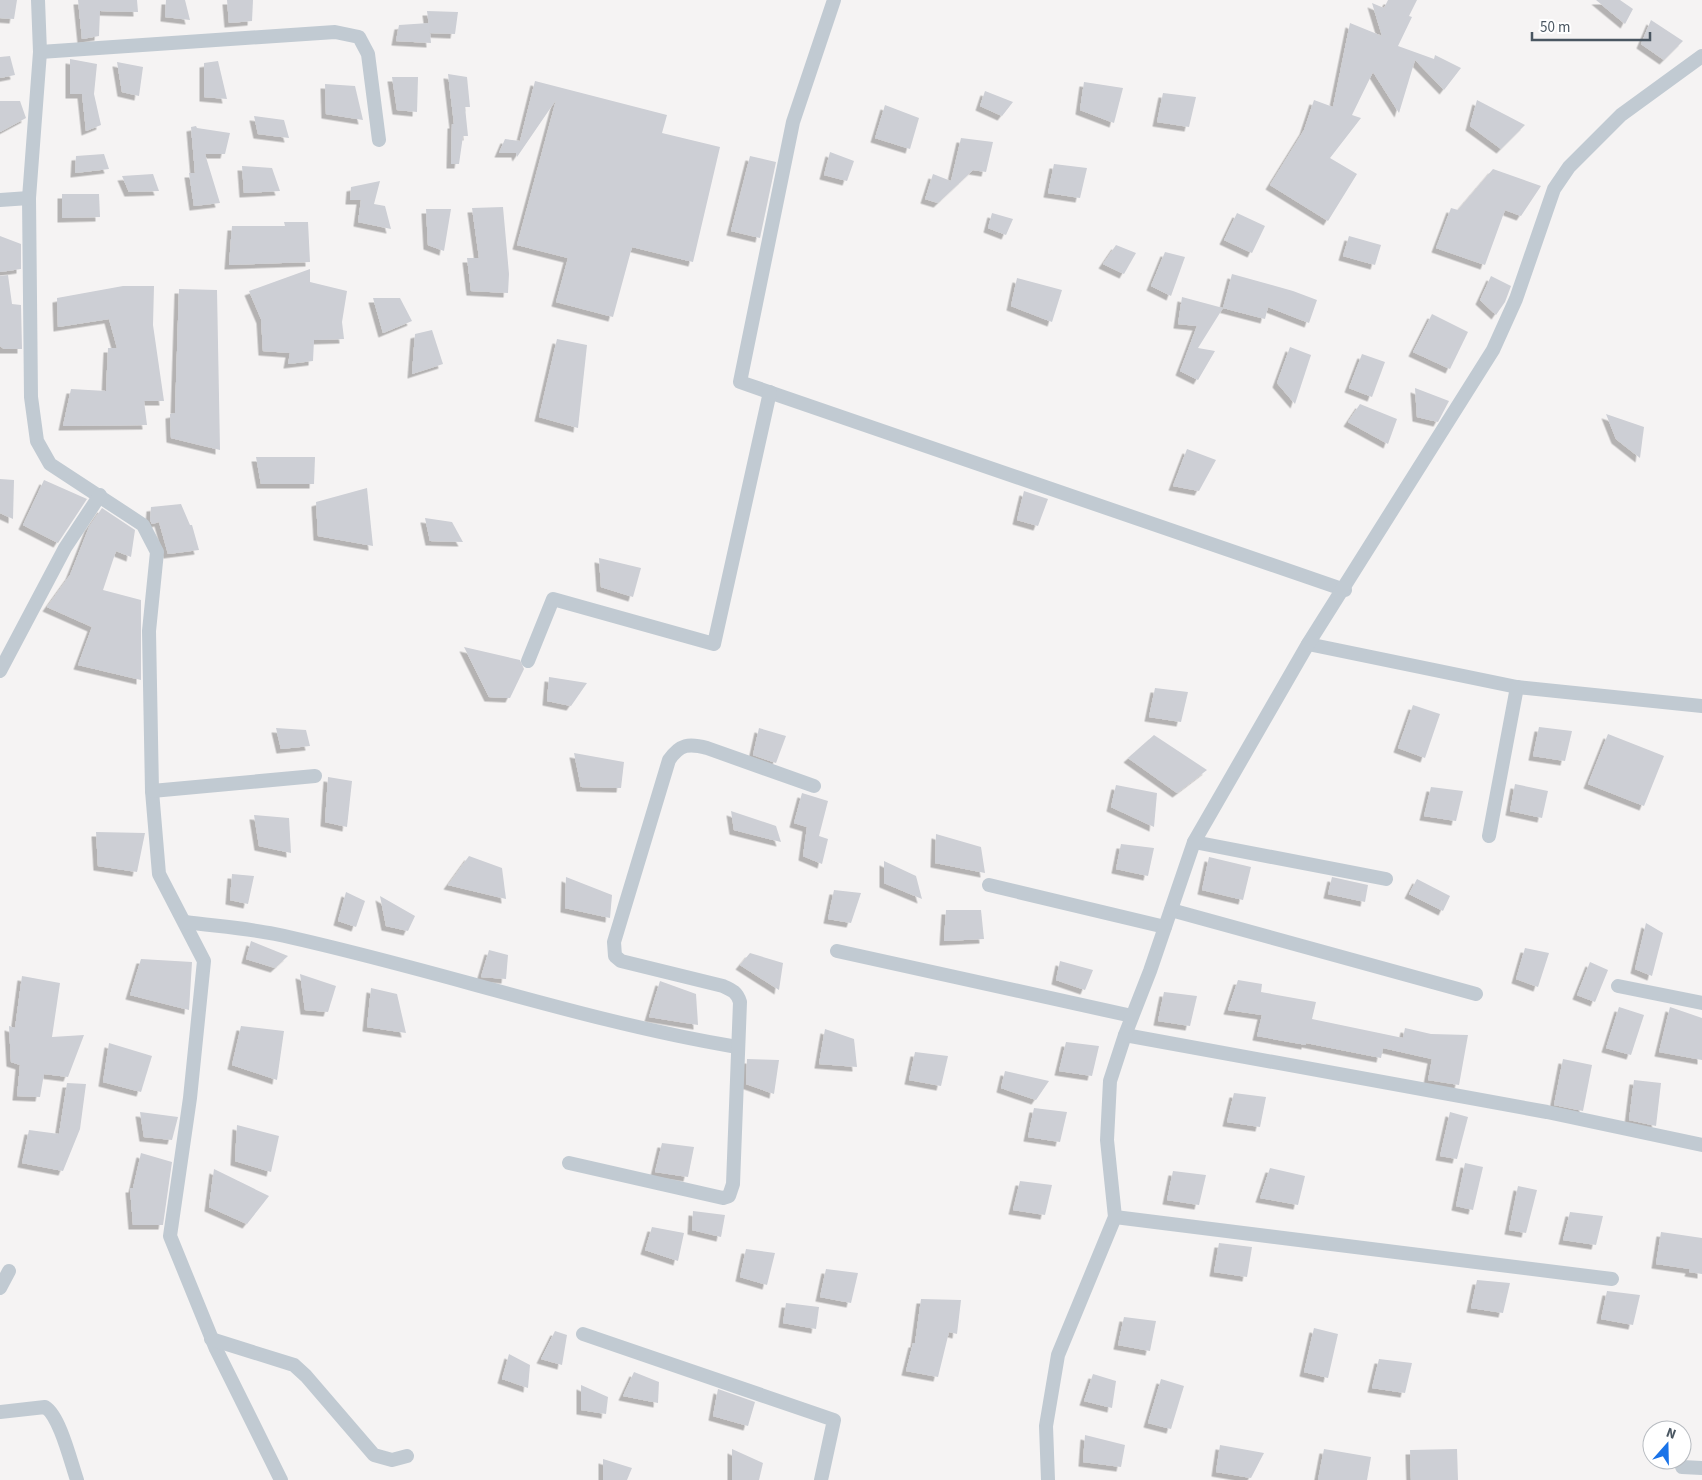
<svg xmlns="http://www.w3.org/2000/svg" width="1702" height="1480" font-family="'Source Sans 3',sans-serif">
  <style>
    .building { fill: #cdcfd5; filter: url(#shadow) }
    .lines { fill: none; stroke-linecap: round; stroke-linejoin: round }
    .street { stroke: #c1cad2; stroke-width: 14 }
  </style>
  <defs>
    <filter id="shadow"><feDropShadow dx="-4.5" dy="4.5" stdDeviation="0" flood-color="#0004"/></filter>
  </defs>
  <rect width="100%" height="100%" fill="#f5f3f3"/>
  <g class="building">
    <path d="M0,0H17L14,19L0,18Z"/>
    <path d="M78,0H137L138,12L100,11L99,36L82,39Z"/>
    <path d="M166,0H185L190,20L165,17Z"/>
    <path d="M227,0H253L252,21L229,23Z"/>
    <path d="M1388,0H1417L1409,16L1412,17L1398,46L1434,59L1435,55L1461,68L1444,90L1415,60L1399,113L1373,72L1352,115L1361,118L1330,158L1357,174L1328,221L1270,185L1304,130L1314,100L1333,107L1350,23L1382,36L1372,3L1384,8Z"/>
    <path d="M1596,0H1620L1633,9L1625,24Z"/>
    <path d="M427,11L458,12L455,34L430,33Z"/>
    <path d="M1651,20L1683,41L1664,60L1641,44Z"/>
    <path d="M429,23L431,43L396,41L399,25Z"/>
    <path d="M10,56L15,75L0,78V57Z"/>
    <path d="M70,59L97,64L94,94L101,125L86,131L82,94H70Z"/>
    <path d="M218,61L227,99L204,97V63Z"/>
    <path d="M117,62L143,67L139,96L122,92Z"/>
    <path d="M448,74L467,77L470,107H465L468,136H463L459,164H451L452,124H454Z"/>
    <path d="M392,77H418L417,112L397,110Z"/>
    <path d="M535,81L667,115L662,133L720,147L693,262L632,247L613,317L556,302L568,258L517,245L556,100L517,157L516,153H499L505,139L520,141Z"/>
    <path d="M1084,82L1123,88L1114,123L1080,110Z"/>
    <path d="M325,84L355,86L363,120L326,114Z"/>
    <path d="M985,91L1013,102L1002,116L980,106Z"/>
    <path d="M1163,93L1196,97L1189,127L1157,122Z"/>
    <path d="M1477,100L1525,125L1501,149L1470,126Z"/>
    <path d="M0,101H20L26,118L0,132Z"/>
    <path d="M885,105L919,118L910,149L875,138Z"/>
    <path d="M254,116L284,120L289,138L258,134Z"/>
    <path d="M196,126L197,128L230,133L225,154H205L220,203L194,206L189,173H195L191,127Z"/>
    <path d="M961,138L993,142L986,172L973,170L938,203L925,199L933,174L951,181Z"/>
    <path d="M830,152L854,161L847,181L824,175Z"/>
    <path d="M104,154L109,169L75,173L76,156Z"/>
    <path d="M750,156L776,162L760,238L731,231Z"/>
    <path d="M1054,164L1087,168L1080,198L1048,193Z"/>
    <path d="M242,166L272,168L280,191L244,193Z"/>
    <path d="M1493,169L1541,186L1521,216L1505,210L1485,265L1436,248L1451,208L1458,210Z"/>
    <path d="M153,174L159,191L129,192L122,176Z"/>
    <path d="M380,181L374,204L385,206L391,229L358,222L361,200H350L351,187Z"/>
    <path d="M62,194H99L100,217L62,218Z"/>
    <path d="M503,207L509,274L508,293L471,291L467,258H479L472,208Z"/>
    <path d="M426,209H451L444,251L428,245Z"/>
    <path d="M992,213L1013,219L1006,235L988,228Z"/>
    <path d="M1237,213L1265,226L1252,253L1224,240Z"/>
    <path d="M284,222H308L310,262L229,265L232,226H285Z"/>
    <path d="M0,236L21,244V269L0,272Z"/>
    <path d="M1349,236L1381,245L1375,265L1343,256Z"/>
    <path d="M1116,245L1136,253L1124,274L1103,264Z"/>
    <path d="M1165,252L1185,257L1171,296L1151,286Z"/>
    <path d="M310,269V282L347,291L342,322L344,339L314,340L313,361L288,364L290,353L263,351L261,319L249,291Z"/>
    <path d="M1232,274L1293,291L1317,300L1309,323L1268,307L1265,319L1223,308Z"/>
    <path d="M8,275L12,304L21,305L22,349H4L0,346V276Z"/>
    <path d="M1491,276L1511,286L1505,302L1496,315L1480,300Z"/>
    <path d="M1017,278L1062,290L1052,322L1011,306Z"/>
    <path d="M123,286H154L153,325L164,401H144L147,425L63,426L71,389L106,391L108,348H117L109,319L58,327L57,298Z"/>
    <path d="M179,289L217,290L220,450L171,438L170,414L175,413Z"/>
    <path d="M1182,297L1223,308L1198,348L1215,351L1198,380L1180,371L1197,326L1178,324Z"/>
    <path d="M373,298H400L412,321L383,333Z"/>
    <path d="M1432,314L1468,332L1450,369L1413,352Z"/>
    <path d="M432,330L443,364L412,374L415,334Z"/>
    <path d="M557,339L587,345L578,428L539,417Z"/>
    <path d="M1290,347L1311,355L1295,404L1277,383Z"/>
    <path d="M1362,354L1385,362L1372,397L1349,388Z"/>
    <path d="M1415,388L1449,401L1438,422L1417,417Z"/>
    <path d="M1360,404L1397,419L1388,444L1348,422Z"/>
    <path d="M1606,414L1644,427L1640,458L1616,439Z"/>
    <path d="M1187,449L1216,460L1199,491L1173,486Z"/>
    <path d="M256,457H315L314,484H261Z"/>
    <path d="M0,479L14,480L13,519L0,513Z"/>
    <path d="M44,480L87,499L58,543L23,525Z"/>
    <path d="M367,488L373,546L318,536L316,502Z"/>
    <path d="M1024,491L1048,499L1038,526L1017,520Z"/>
    <path d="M181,504L190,525H192L199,550L168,554L159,522L152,524L150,520L151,507Z"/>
    <path d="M102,508L135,530L131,557L116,551L103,590L141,600V680L78,665L92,627L47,607L70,575L89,527Z"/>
    <path d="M425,518L452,522L463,542L430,541Z"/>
    <path d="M599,558L641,568L633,597L601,587Z"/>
    <path d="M464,647L520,660L524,669L510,698L489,697Z"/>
    <path d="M549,677L587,683L571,706L547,701Z"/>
    <path d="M1155,688L1188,692L1181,722L1149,717Z"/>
    <path d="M1413,705L1440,714L1425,758L1398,748Z"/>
    <path d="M1539,727L1572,731L1565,761L1533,756Z"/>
    <path d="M276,728L306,730L310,746L281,749Z"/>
    <path d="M759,728L786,736L776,763L753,755Z"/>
    <path d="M1608,734L1664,756L1644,806L1588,784Z"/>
    <path d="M1154,735L1207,770L1177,793L1128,758Z"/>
    <path d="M574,753L624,762L621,788L581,787Z"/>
    <path d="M328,777L352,781L347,827L325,822Z"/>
    <path d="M1515,784L1548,791L1542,818L1510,811Z"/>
    <path d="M1116,785L1157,793L1154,827L1111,807Z"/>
    <path d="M1431,787L1463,791L1456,821L1424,816Z"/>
    <path d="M802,793L828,801L819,836L828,839L822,864L803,856L807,827L794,823Z"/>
    <path d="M731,811L776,826L781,842L734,830Z"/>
    <path d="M254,815L289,818L291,853L259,846Z"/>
    <path d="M96,832L145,833L137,872L98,866Z"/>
    <path d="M936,834L981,847L985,873L935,863Z"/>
    <path d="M1121,844L1154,848L1148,876L1116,869Z"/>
    <path d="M469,856L502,868L506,899L448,885Z"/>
    <path d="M1209,857L1251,867L1243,900L1202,890Z"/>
    <path d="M884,861L916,876L922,899L884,883Z"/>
    <path d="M232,874L254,876L248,904L230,900Z"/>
    <path d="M566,877L612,895L610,918L565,908Z"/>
    <path d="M1332,877L1368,885L1365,902L1328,894Z"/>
    <path d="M1417,879L1450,896L1443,911L1409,894Z"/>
    <path d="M834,890L861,893L851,923L828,919Z"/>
    <path d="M346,892L365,901L356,927L338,921Z"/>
    <path d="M380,896L415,916L408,931L386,926Z"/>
    <path d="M946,910H981L984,939L944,941Z"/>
    <path d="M1646,923L1663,933L1652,976L1635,969Z"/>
    <path d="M251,941L288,956L275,968L246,959Z"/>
    <path d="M1525,948L1549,953L1538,987L1516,979Z"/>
    <path d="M489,950L508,955L506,979L481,977Z"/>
    <path d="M750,953L783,963L779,990L740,965Z"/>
    <path d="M141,959L192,962L189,1010L130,995Z"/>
    <path d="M1060,961L1093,970L1085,990L1056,980Z"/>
    <path d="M1590,962L1608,970L1595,1002L1577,995Z"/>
    <path d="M300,974L336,986L328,1012L305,1010Z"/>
    <path d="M22,976L60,983L52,1037L84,1035L68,1077L44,1074L40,1097L17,1096L20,1065L11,1062L9,1026L15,1028Z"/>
    <path d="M1238,980L1262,984L1261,992L1316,1002L1312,1019L1403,1038L1405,1028L1431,1034L1468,1035L1459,1085L1428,1080L1432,1059L1383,1048L1381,1058L1306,1043V1045L1257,1036L1262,1015L1228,1010Z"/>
    <path d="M660,981L696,994L698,1025L649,1017Z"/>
    <path d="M371,988L397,994L406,1033L367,1027Z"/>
    <path d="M1164,992L1197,996L1190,1026L1158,1021Z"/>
    <path d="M1619,1007L1644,1015L1631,1055L1606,1048Z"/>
    <path d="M1670,1007L1702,1018V1060L1659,1052Z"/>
    <path d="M241,1026L284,1031L277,1080L232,1065Z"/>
    <path d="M825,1029L854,1039L857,1067L819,1064Z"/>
    <path d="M1066,1042L1099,1046L1092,1076L1059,1071Z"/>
    <path d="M109,1043L152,1056L141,1092L103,1082Z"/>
    <path d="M915,1052L948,1056L941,1086L909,1080Z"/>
    <path d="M747,1059L779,1060L774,1094L746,1084Z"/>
    <path d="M1563,1059L1592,1065L1583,1111L1554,1105Z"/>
    <path d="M1005,1071L1049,1081L1036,1100L1001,1088Z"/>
    <path d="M1634,1080L1661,1083L1656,1126L1629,1120Z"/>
    <path d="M67,1083L86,1084L80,1129L63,1171L22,1163L29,1130L59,1134Z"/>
    <path d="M1234,1093L1266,1097L1260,1127L1227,1122Z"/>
    <path d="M1034,1108L1067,1112L1060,1142L1028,1137Z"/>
    <path d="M140,1112L178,1117L172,1140L144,1137Z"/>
    <path d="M1450,1112L1468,1117L1457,1159L1440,1156Z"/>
    <path d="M237,1125L279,1136L271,1172L235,1161Z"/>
    <path d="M662,1143L694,1147L688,1177L655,1172Z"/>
    <path d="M141,1153L172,1162L163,1225H133L130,1188H133Z"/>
    <path d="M1465,1163L1483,1167L1473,1210L1456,1206Z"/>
    <path d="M1270,1168L1305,1176L1298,1205L1260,1198Z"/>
    <path d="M214,1169L269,1196L247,1224L209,1207Z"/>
    <path d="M1173,1171L1206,1175L1199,1205L1167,1200Z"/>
    <path d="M1020,1181L1052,1185L1045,1215L1013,1210Z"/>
    <path d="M1518,1186L1537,1190L1526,1233L1509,1230Z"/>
    <path d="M693,1211L725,1215L721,1237L692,1230Z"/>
    <path d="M1570,1212L1603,1216L1596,1245L1563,1240Z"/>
    <path d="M652,1227L684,1233L678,1261L645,1250Z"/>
    <path d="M1661,1232L1702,1238V1274L1689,1272L1690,1269L1656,1264Z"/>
    <path d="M1219,1243L1252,1247L1247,1277L1214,1272Z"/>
    <path d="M746,1249L775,1253L767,1285L740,1277Z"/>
    <path d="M826,1269L858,1273L851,1303L820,1297Z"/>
    <path d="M1477,1280L1510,1283L1503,1313L1471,1308Z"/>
    <path d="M1607,1291L1640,1295L1633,1325L1601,1319Z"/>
    <path d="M921,1299L961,1300L957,1334L949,1332L938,1377L906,1371L913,1343H915Z"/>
    <path d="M786,1303L819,1307L816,1329L783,1323Z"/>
    <path d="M1124,1317L1156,1321L1150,1351L1118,1345Z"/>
    <path d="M1314,1328L1338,1334L1328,1378L1304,1372Z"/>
    <path d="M555,1331L567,1335L562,1365L541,1359Z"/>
    <path d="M509,1354L530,1365L528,1388L502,1379Z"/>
    <path d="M1379,1359L1412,1363L1405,1393L1372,1388Z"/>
    <path d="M634,1372L659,1382L658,1403L623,1396Z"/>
    <path d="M1093,1374L1116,1381L1112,1408L1084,1401Z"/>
    <path d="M1161,1379L1184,1386L1171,1429L1148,1423Z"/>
    <path d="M581,1385L608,1397L606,1414L581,1410Z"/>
    <path d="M718,1389L755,1402L748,1426L713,1416Z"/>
    <path d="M1085,1435L1125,1445L1121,1467L1083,1462Z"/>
    <path d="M1220,1445L1264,1453L1251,1478L1216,1472Z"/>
    <path d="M732,1449L763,1463L759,1480H732Z"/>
    <path d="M1324,1449L1371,1457L1367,1480H1318Z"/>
    <path d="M1457,1449L1458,1480H1411L1410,1450Z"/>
    <path d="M603,1459L632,1468L627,1480H603Z"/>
  </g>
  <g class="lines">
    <g class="street">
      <path d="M38,0L40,52L29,198L31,397L37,441L50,464L143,525L157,552L149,631L152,791L159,874L204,961L190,1098L170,1236L216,1349L281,1480"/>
      <path d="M834,0L793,122L740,382L1345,590"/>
      <path d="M40,52L335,32L359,37L368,54L379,140"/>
      <path d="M0,200L29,198"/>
      <path d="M1308,644L1517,687L1702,706"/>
      <path d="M528,661L553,599L714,644L770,392"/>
      <path d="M0,671L65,548L100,495"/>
      <path d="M152,791L315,776"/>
      <path d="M1489,836L1517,687"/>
      <path d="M1194,842L1386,879"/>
      <path d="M989,885L1165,927"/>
      <path d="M1171,910L1476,994"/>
      <path d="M185,922C215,926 245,928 275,934C430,967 581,1021 737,1047"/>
      <path d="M837,951L1132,1016"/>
      <path d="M1618,986L1702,1003"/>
      <path d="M1125,1035L1547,1112L1702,1145"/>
      <path d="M569,1163L723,1198L729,1196L733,1184L740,1002C737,992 732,990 723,986L621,961L615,956L614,942L669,760C680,744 689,743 707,748L814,786"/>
      <path d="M1115,1217L1612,1279"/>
      <path d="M0,1288L9,1271"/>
      <path d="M583,1334L834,1420L821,1480"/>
      <path d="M211,1339L294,1365L306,1376L374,1455L392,1460L407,1456"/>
      <path d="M0,1412L45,1407C60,1416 71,1463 77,1480"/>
      <path d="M1682,1467L1702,1468"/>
      <path d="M1048,1480L1046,1426L1058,1355L1115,1217L1107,1140L1110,1081L1125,1035L1150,971L1194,842L1308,644L1493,350L1516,299L1554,189L1569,167L1621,115L1702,56"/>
    </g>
  </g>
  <g transform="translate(1667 1445) rotate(20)"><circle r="24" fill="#ffffff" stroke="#b7bbc0"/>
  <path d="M0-4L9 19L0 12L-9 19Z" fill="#1a73e8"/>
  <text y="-8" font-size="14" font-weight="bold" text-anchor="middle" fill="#4a5661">N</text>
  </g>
  <path d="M1532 32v8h118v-8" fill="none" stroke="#4a5661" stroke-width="2.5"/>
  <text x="1540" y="32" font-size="15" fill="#4a5661" stroke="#ffffff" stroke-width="4" paint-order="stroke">50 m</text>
</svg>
